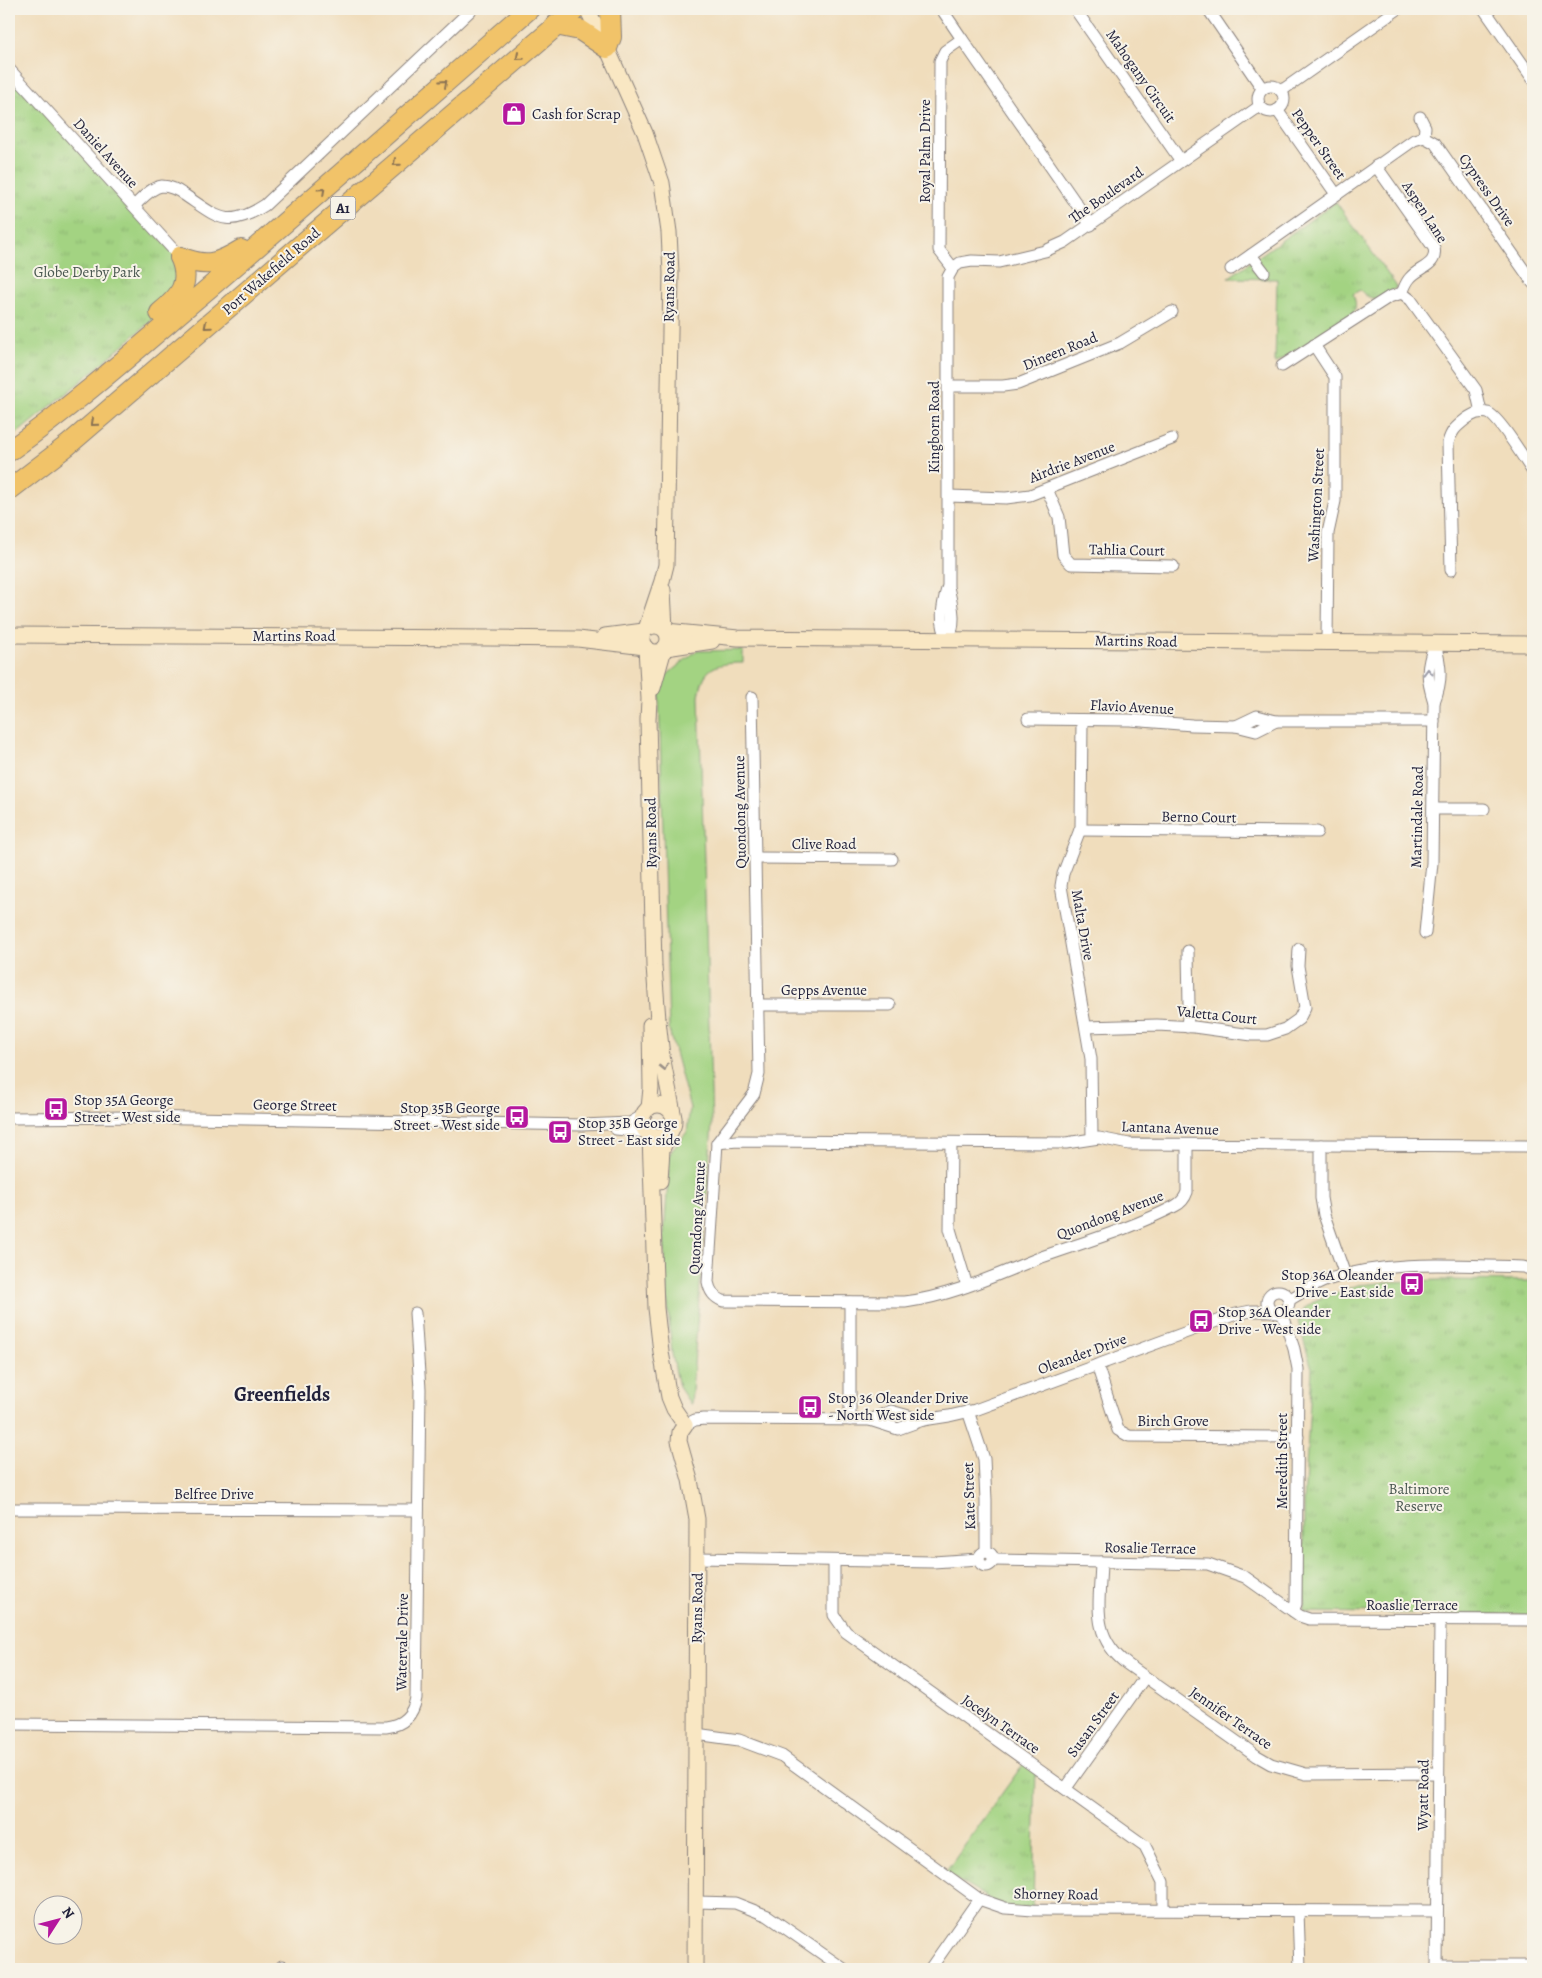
<svg xmlns="http://www.w3.org/2000/svg" width="1542" height="1978" font-family="Alegreya,serif">
  <style>
    .grass { fill: #a3d382; stroke: #627a5e }
    .park { fill: url(#park-tufts); stroke: #627a5e }
    .lines { fill: none; stroke-linecap: round; stroke-linejoin: round }
    .street-casing { stroke: #89807c; stroke-width: 13 }
    .secondary-casing { stroke: #89807c; stroke-width: 17 }
    .highway-casing { stroke: #89807c; stroke-width: 22 }
    .street { stroke: #fff; stroke-width: 11 }
    .secondary { stroke: #f9e7c3; stroke-width: 15 }
    .highway { stroke: #f1c369; stroke-width: 20 }
    .oneway { stroke: #8a7252 }
    .oneway2 { stroke: #9c9ca7 }
    .oneway3 { stroke: #988e86 }
    .labels { text-anchor: middle; stroke-width: 4; stroke-linejoin: round; paint-order: stroke }
    .shield { fill: #f7f3e8; stroke: #62616f; stroke-width: 1 }
    .shield-label { font-size: 14px; font-weight: bold; fill: #22223b }
    .street-label { font-size: 15px; fill: #22223b; stroke: #f7f3e8 }
    .poi-label { font-size: 15px; fill: #22223b; stroke: #f7f3e8; text-anchor: start }
    .park-label { font-size: 15px; fill: #495750; stroke: #f7f3e8 }
    .district-label { font-size: 20px; font-weight: bold; fill: #22223b; stroke: #f7f3e8 }
  </style>
  <defs>
    <pattern id="park-tufts" width="24" height="20" patternUnits="userSpaceOnUse" patternTransform="scale(1.25)"><rect width="24" height="20" fill="#a3d382"/><path d="M3 7l-1-3M5 7V3M7 7l1-3M15 17l-1-3M17 17v-4M19 17l1-3" fill="none" stroke="#8cb571"/></pattern>
  </defs>
  <rect width="100%" height="100%" fill="#f7f3e8"/>
  <filter id="ink" filterUnits="userSpaceOnUse"><feTurbulence type="fractalNoise" baseFrequency=".02" numOctaves="2"/><feDisplacementMap in="SourceGraphic" scale="10" xChannelSelector="R" yChannelSelector="G"/><feConvolveMatrix kernelMatrix="1 2 1 2 8 2 1 2 1" color-interpolation-filters="sRGB"/></filter>
  <filter id="wash" filterUnits="userSpaceOnUse"><feTurbulence type="fractalNoise" baseFrequency=".0096" numOctaves="4" result="noise"/><feDisplacementMap in="SourceGraphic" scale="20" xChannelSelector="R" yChannelSelector="G"/><feGaussianBlur stdDeviation="1.12" result="paint"/><feColorMatrix in="noise" values="0 0 0 0 0 0 0 0 0 0 0 0 0 0 0 0 0 1.4 0 .05"/><feComposite in="paint" operator="in"/></filter>
  <g filter="url(#wash)">
    <rect width="100%" height="100%" fill="#f0ddbc"/>
    <path class="grass" d="M743,650V663C713,663 703,668 699,697L712,1124L691,1405L679,1387L672,1354L667,1295L664,1235L670,1153L687,1132L690,1108L669,1030L659,696L663,678L696,651Z"/>
    <g class="park">
      <path d="M9,69L182,263L166,308L86,377L9,440Z"/>
      <path d="M1336,202L1397,287C1382,297 1374,305 1360,290L1353,294C1356,303 1357,307 1352,315L1275,364L1277,279L1228,278Z"/>
      <path d="M1439,1280L1533,1281V1615L1304,1612V1502L1312,1368L1298,1322L1305,1308L1316,1300L1358,1285L1390,1282Z"/>
      <path d="M1026,1760L1036,1767L1033,1910L1005,1908L945,1873Z"/>
    </g>
  </g>
  <g filter="url(#ink)">
    <g class="lines">
      <defs>
        <g id="street">
          <path d="M1075,9L1181,161"/>
          <path d="M1208,9L1262,88"/>
          <path d="M1484,9L1533,79"/>
          <path d="M943,11L962,39"/>
          <path d="M9,69L180,257"/>
          <circle cx="1271" cy="99" r="13"/>
          <path d="M1281,91L1398,9"/>
          <path d="M1277,110L1336,194"/>
          <path d="M1420,117L1425,127L1424,137"/>
          <path d="M1376,166L1434,248C1438,266 1419,267 1410,278C1406,282 1404,289 1402,293"/>
          <path d="M134,206C142,199 151,187 162,186C169,186 178,190 183,194C218,217 226,230 265,205L472,9"/>
          <path d="M1251,255L1264,272"/>
          <path d="M953,268L939,250L940,61L945,51L962,39L1091,225"/>
          <path d="M1231,269L1414,140L1424,137L1435,143L1533,283"/>
          <path d="M1402,293L1411,300L1476,390L1481,412"/>
          <path d="M1314,345L1335,377V501L1328,533L1327,642"/>
          <path d="M1282,366L1389,297L1402,293"/>
          <path d="M949,386H1003L1018,384L1120,343L1172,312"/>
          <path d="M1047,489L1059,517L1063,555L1071,564L1173,566"/>
          <path d="M949,496L1006,498L1030,495L1172,439"/>
          <path d="M1451,570L1448,443C1451,431 1456,427 1466,419C1473,414 1479,411 1488,413C1499,417 1525,460 1533,472"/>
          <path d="M947,589C942,606 939,623 948,639"/>
          <path d="M948,639C957,623 952,605 948,587V277L953,268L960,263L972,261L999,262L1045,251L1065,242L1260,106"/>
          <path d="M752,697L759,1074L754,1094L717,1143L708,1282C710,1292 714,1297 723,1301L905,1302C952,1296 996,1275 1039,1258C1084,1242 1133,1228 1175,1206C1181,1203 1185,1198 1187,1192V1145"/>
          <path d="M1434,702C1443,679 1441,667 1435,643"/>
          <path d="M1028,719L1130,720L1192,725L1236,726L1256,731L1276,721"/>
          <path d="M1082,720L1081,827L1063,874L1061,886L1091,1059L1092,1138"/>
          <path d="M1236,726L1257,716L1276,721H1434"/>
          <path d="M1433,809H1484"/>
          <path d="M1080,830L1317,832"/>
          <path d="M756,858L892,859"/>
          <path d="M1425,933L1432,863L1434,702C1426,677 1426,668 1435,643"/>
          <path d="M758,1005H890"/>
          <path d="M1086,1027L1157,1025L1194,1027L1252,1035H1267L1285,1029L1299,1019L1305,1007L1298,966L1299,949"/>
          <path d="M1187,1027L1189,1006L1188,951"/>
          <path d="M9,1118L132,1117L582,1125L630,1123L642,1116"/>
          <path d="M616,1129L646,1132"/>
          <path d="M717,1143L737,1141L1066,1143L1099,1138L1129,1144L1533,1146"/>
          <path d="M951,1143L950,1229L967,1286"/>
          <path d="M1321,1145V1198L1324,1215L1345,1275"/>
          <circle cx="1278" cy="1302" r="11"/>
          <path d="M1289,1300C1302,1292 1315,1284 1330,1279C1392,1259 1459,1266 1523,1267L1533,1270"/>
          <path d="M850,1302V1420"/>
          <path d="M1282,1312L1294,1349L1298,1369L1296,1604L1293,1611"/>
          <path d="M1097,1365L1118,1430L1129,1436L1298,1437"/>
          <path d="M968,1411L984,1459L986,1500V1552"/>
          <path d="M870,1420L891,1411L923,1420"/>
          <path d="M685,1425L695,1420L704,1419L870,1420L898,1429L923,1420L949,1416L975,1410L1236,1314L1251,1311H1271"/>
          <path d="M9,1509L418,1510"/>
          <circle cx="986" cy="1559" r="7"/>
          <path d="M698,1558L933,1562L979,1559"/>
          <path d="M994,1560L1208,1564L1245,1577L1300,1616L1309,1619L1533,1620"/>
          <path d="M834,1561V1615L846,1632L1145,1846L1163,1882V1909"/>
          <path d="M1101,1562C1100,1603 1090,1636 1127,1664L1257,1756L1271,1764L1306,1774L1438,1773"/>
          <path d="M9,1724L386,1727C403,1725 413,1715 416,1698L420,1389L415,1313"/>
          <path d="M696,1734L739,1740L782,1756L979,1899L1005,1908L1033,1910L1436,1911"/>
          <path d="M1066,1788L1145,1677"/>
          <path d="M696,1902L735,1903L768,1916L844,1969"/>
          <path d="M1298,1911L1300,1969"/>
          <path d="M282,1966V1969"/>
          <path d="M1437,1966H1533"/>
          <path d="M930,1969L979,1899"/>
          <path d="M1437,1969L1440,1620"/>
        </g>
        <g id="secondary">
          <path d="M587,9L607,48L645,133L662,183L669,232L671,273L666,565L662,581L646,629"/>
          <path d="M663,590L665,629"/>
          <circle cx="655" cy="639" r="13"/>
          <path d="M666,631L738,638L1533,644"/>
          <path d="M9,635L489,638L578,639L645,647"/>
          <path d="M605,636L644,631"/>
          <path d="M646,648L649,699L648,720L654,966L658,1020L662,1056L674,1118"/>
          <path d="M666,648L712,641"/>
          <path d="M653,688L664,649"/>
          <circle cx="658" cy="1121" r="16"/>
          <path d="M649,1108L651,1088L650,1025"/>
          <path d="M650,1136L656,1308L661,1352L669,1397L674,1409L685,1425L680,1432L679,1441L690,1480L697,1519L695,1969"/>
          <path d="M660,1181L662,1149L670,1133"/>
        </g>
        <g id="highway">
          <path d="M556,25L580,30L607,48L611,37L610,9"/>
          <path d="M180,257C206,268 218,264 241,250"/>
          <path d="M160,313C179,297 192,284 180,257"/>
          <path d="M9,451C74,405 135,351 196,299C308,204 418,106 529,9"/>
          <path d="M9,490L68,445L576,9"/>
        </g>
      </defs>
      <use href="#street" class="street-casing"/>
      <use href="#secondary" class="secondary-casing"/>
      <use href="#highway" class="highway-casing"/>
      <use href="#street" class="street"/>
      <use href="#secondary" class="secondary"/>
      <use href="#highway" class="highway"/>
    </g>
    <defs><path id="oneway-chevron" d="M-2-3.5L2.5 0L-2 3.5" fill="none" stroke-width="1.6" stroke-linecap="round" stroke-linejoin="round" transform="scale(1.25)"/></defs>
    <g class="oneway">
      <use href="#oneway-chevron" transform="translate(519 57) rotate(139)"/>
      <use href="#oneway-chevron" transform="translate(444 83) rotate(-42)"/>
      <use href="#oneway-chevron" transform="translate(396 163) rotate(139)"/>
      <use href="#oneway-chevron" transform="translate(322 191) rotate(-42)"/>
      <use href="#oneway-chevron" transform="translate(207 326) rotate(139)"/>
      <use href="#oneway-chevron" transform="translate(94 423) rotate(139)"/>
    </g>
    <use class="oneway2" href="#oneway-chevron" transform="translate(1428 672) rotate(-91)"/>
    <use class="oneway3" href="#oneway-chevron" transform="translate(664 1067) rotate(77)"/>
  </g>
  <defs>
    <symbol id="shop-square" viewBox="-11 -11 22 22"><rect x="-9" y="-9" width="18" height="18" rx="4" fill="#b5179e" stroke="#f7f3e8"/><path d="M-5-2.5h2.3a2.7 3.5 0 0 1 5.4 0H5L5.5 6h-11ZM-1.5-2.5h3a1.5 2.3 0 0 0-3 0Z" fill="#fff"/></symbol>
    <symbol id="bus-square" viewBox="-11 -11 22 22"><rect x="-9" y="-9" width="18" height="18" rx="4" fill="#b5179e" stroke="#f7f3e8"/><path d="M-5-6H5V4H4V6H2V4H-2V6H-4V4H-5ZM-3.5-4V0h7V-4ZM-3.5 1.2v1.5H-2V1.2ZM2 1.2v1.5H3.5V1.2Z" fill="#fff"/></symbol>
  </defs>
  <g fill-rule="evenodd">
    <use href="#shop-square" x="500" y="100" width="28" height="28"/>
    <use href="#bus-square" x="42" y="1095" width="28" height="28"/>
    <use href="#bus-square" x="503" y="1103" width="28" height="28"/>
    <use href="#bus-square" x="546" y="1118" width="28" height="28"/>
    <use href="#bus-square" x="1398" y="1270" width="28" height="28"/>
    <use href="#bus-square" x="1187" y="1307" width="28" height="28"/>
    <use href="#bus-square" x="796" y="1393" width="28" height="28"/>
  </g>
  <g class="labels">
    <rect class="shield" x="330.5" y="196.5" width="25" height="23" rx="4"/>
    <g class="shield-label">
      <text x="343" y="213">A1</text>
    </g>
    <g class="street-label">
      <text transform="translate(1141 76) rotate(55)" y="5">Mahogany Circuit</text>
      <text transform="translate(1319 144) rotate(55)" y="5">Pepper Street</text>
      <text transform="translate(925 151) rotate(-90)" y="5">Royal Palm Drive</text>
      <text transform="translate(106 153) rotate(48)" y="5">Daniel Avenue</text>
      <text transform="translate(1487 190) rotate(55)" y="5">Cypress Drive</text>
      <text transform="translate(1106 195) rotate(-35)" y="5">The Boulevard</text>
      <text transform="translate(1425 212) rotate(57)" y="5">Aspen Lane</text>
      <text transform="translate(271 271) rotate(-41)" y="5">Port Wakefield Road</text>
      <text transform="translate(669 287) rotate(-89)" y="5">Ryans Road</text>
      <text transform="translate(1060 351) rotate(-22)" y="5">Dineen Road</text>
      <text transform="translate(934 427) rotate(-90)" y="5">Kingborn Road</text>
      <text transform="translate(1072 462) rotate(-21)" y="5">Airdrie Avenue</text>
      <text transform="translate(1316 505) rotate(-87)" y="5">Washington Street</text>
      <text transform="translate(1127 550) rotate(1)" y="5">Tahlia Court</text>
      <text x="294" y="641">Martins Road</text>
      <text transform="translate(1136 641) rotate(1)" y="5">Martins Road</text>
      <text transform="translate(1132 707) rotate(3)" y="5">Flavio Avenue</text>
      <text transform="translate(740 812) rotate(-91)" y="5">Quondong Avenue</text>
      <text transform="translate(1199 817) rotate(1)" y="5">Berno Court</text>
      <text transform="translate(1417 817) rotate(-89)" y="5">Martindale Road</text>
      <text transform="translate(651 833) rotate(-91)" y="5">Ryans Road</text>
      <text x="824" y="849">Clive Road</text>
      <text transform="translate(1083 925) rotate(80)" y="5">Malta Drive</text>
      <text x="824" y="995">Gepps Avenue</text>
      <text transform="translate(1217 1015) rotate(6)" y="5">Valetta Court</text>
      <text transform="translate(295 1105) rotate(1)" y="5">George Street</text>
      <text transform="translate(1170 1128) rotate(2)" y="5">Lantana Avenue</text>
      <text transform="translate(1110 1215) rotate(-21)" y="5">Quondong Avenue</text>
      <text transform="translate(697 1218) rotate(-87)" y="5">Quondong Avenue</text>
      <text transform="translate(1082 1354) rotate(-20)" y="5">Oleander Drive</text>
      <text x="1173" y="1426">Birch Grove</text>
      <text transform="translate(1282 1461) rotate(-90)" y="5">Meredith Street</text>
      <text x="214" y="1499">Belfree Drive</text>
      <text transform="translate(969 1496) rotate(-92)" y="5">Kate Street</text>
      <text transform="translate(1150 1548) rotate(1)" y="5">Rosalie Terrace</text>
      <text x="1412" y="1610">Roaslie Terrace</text>
      <text transform="translate(697 1608) rotate(-89)" y="5">Ryans Road</text>
      <text transform="translate(402 1642) rotate(-89)" y="5">Watervale Drive</text>
      <text transform="translate(1231 1718) rotate(35)" y="5">Jennifer Terrace</text>
      <text transform="translate(1001 1724) rotate(35)" y="5">Jocelyn Terrace</text>
      <text transform="translate(1093 1724) rotate(-54)" y="5">Susan Street</text>
      <text transform="translate(1423 1795) rotate(-89)" y="5">Wyatt Road</text>
      <text transform="translate(1056 1894) rotate(1)" y="5">Shorney Road</text>
    </g>
    <g class="poi-label">
      <text x="532" y="119">Cash for Scrap</text>
      <text x="74" y="1105">Stop 35A George<tspan x="74" dy="17">Street - West side</tspan></text>
      <text x="500" y="1113" text-anchor="end">Stop 35B George<tspan x="500" dy="17">Street - West side</tspan></text>
      <text x="578" y="1128">Stop 35B George<tspan x="578" dy="17">Street - East side</tspan></text>
      <text x="1394" y="1280" text-anchor="end">Stop 36A Oleander<tspan x="1394" dy="17">Drive - East side</tspan></text>
      <text x="1218" y="1317">Stop 36A Oleander<tspan x="1218" dy="17">Drive - West side</tspan></text>
      <text x="828" y="1403">Stop 36 Oleander Drive<tspan x="828" dy="17">- North West side</tspan></text>
    </g>
    <g class="park-label">
      <text x="87" y="277">Globe Derby Park</text>
      <text x="1419" y="1494">Baltimore<tspan x="1419" dy="17">Reserve</tspan></text>
    </g>
    <g class="district-label">
      <text x="282" y="1401">Greenfields</text>
    </g>
  </g>
  <rect width="1542" height="1978" fill="none" stroke="#f7f3e8" stroke-width="30"/>
  <g transform="translate(58 1920) rotate(54)"><circle r="24" fill="#f7f3e8" stroke="#a29fa3"/>
  <path d="M0-4L9 19L0 12L-9 19Z" fill="#b5179e"/>
  <text y="-8" font-size="14" font-weight="bold" text-anchor="middle" fill="#22223b">N</text>
  </g>
</svg>
